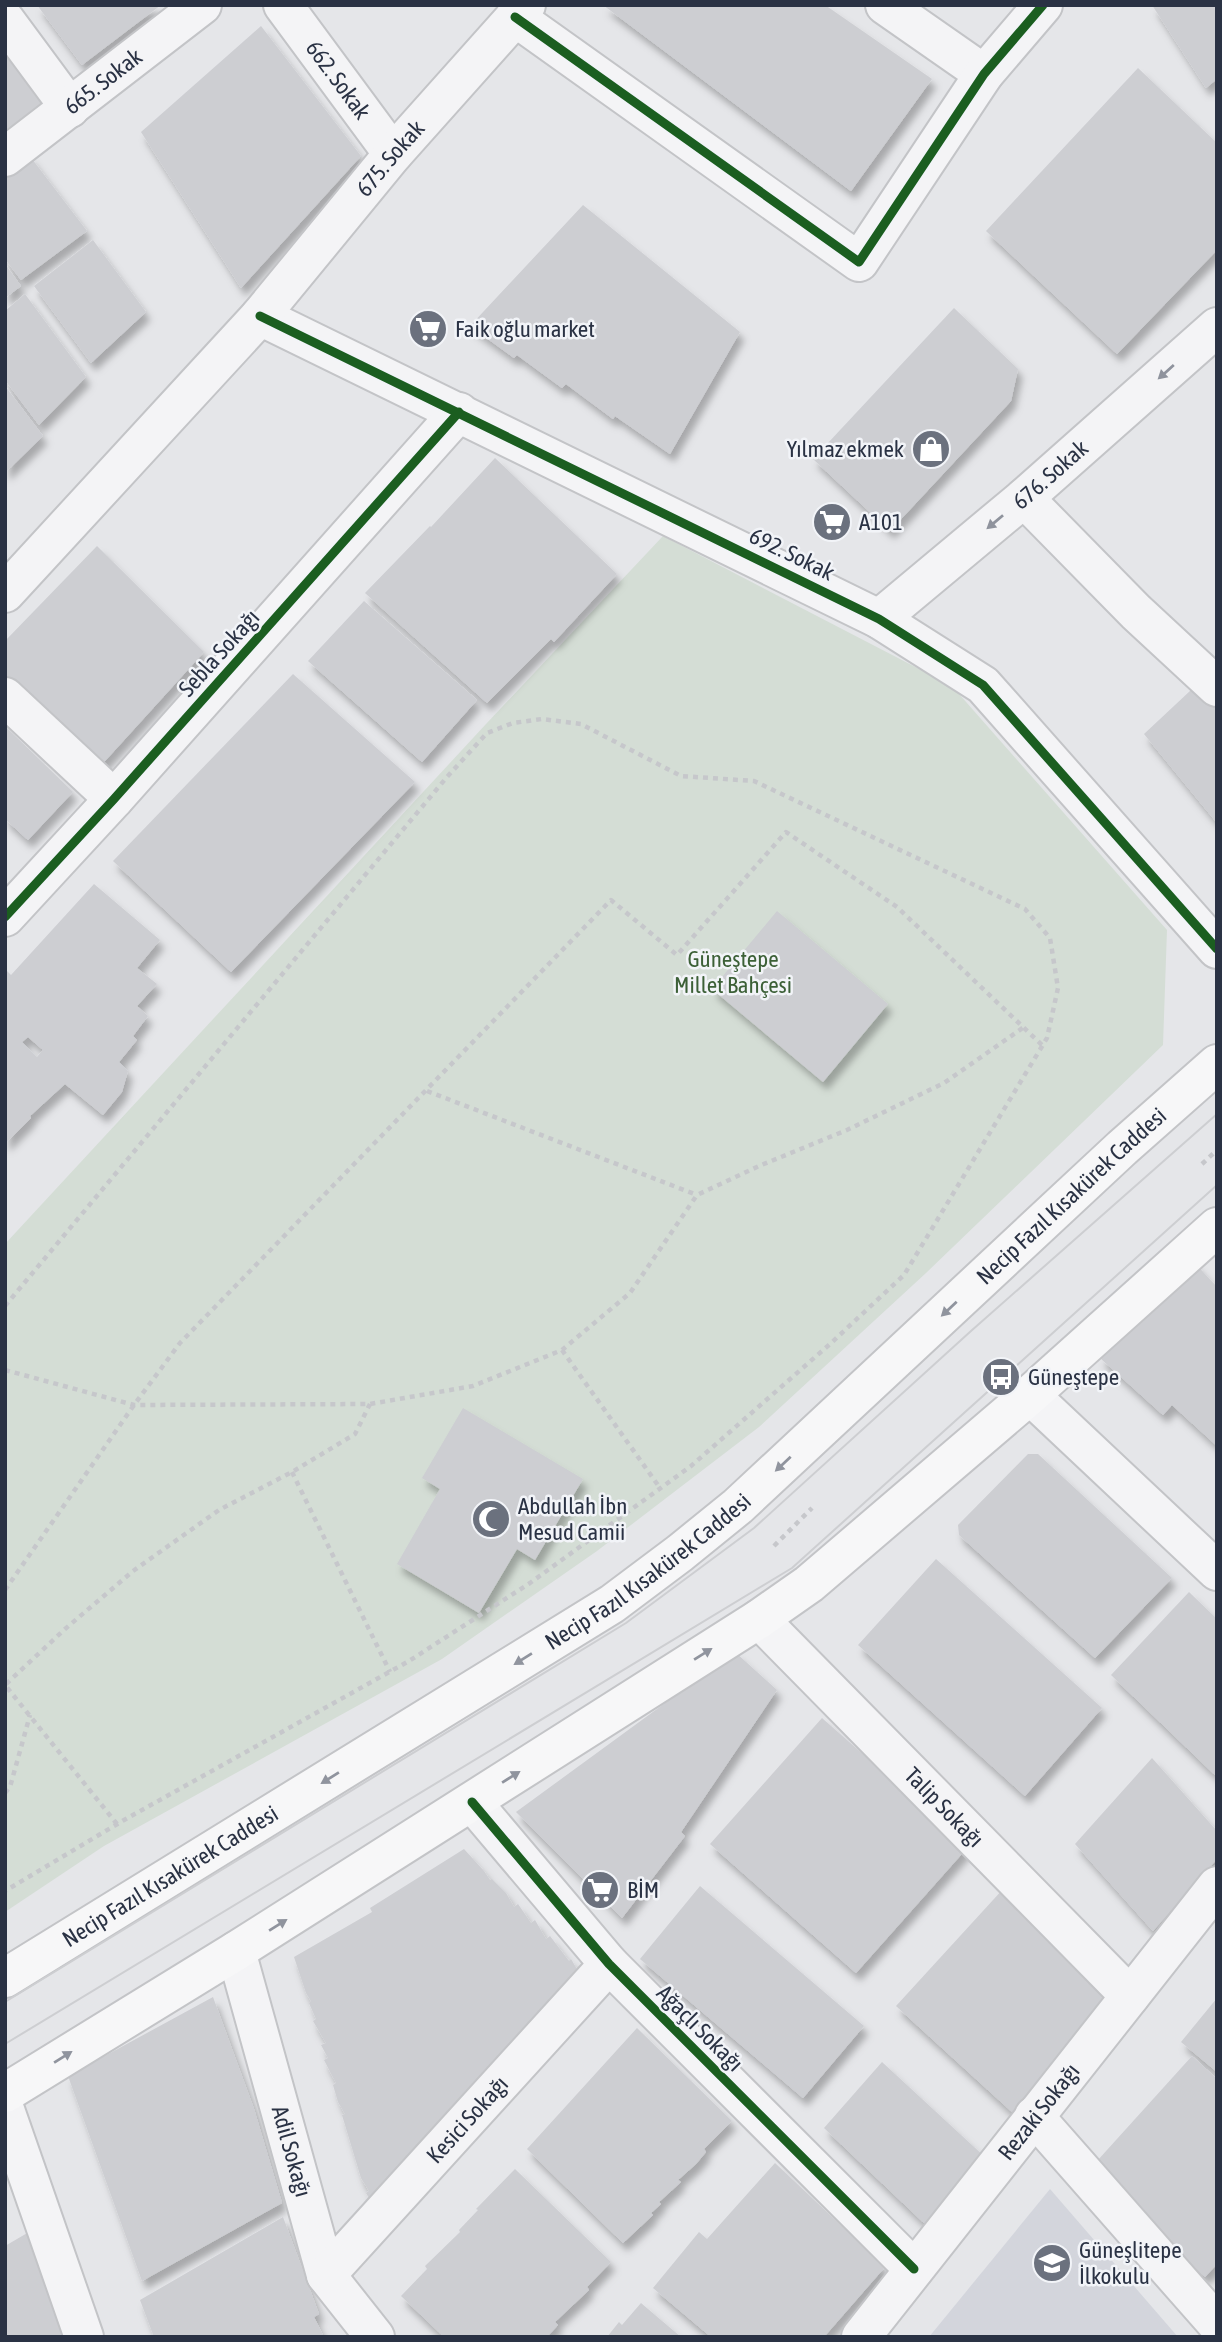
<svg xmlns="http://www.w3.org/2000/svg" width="1222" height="2342" font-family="'Asap Condensed',sans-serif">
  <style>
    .built { fill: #d3d5dc }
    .green { fill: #d4ddd5 }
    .building { fill: #cdced2; fill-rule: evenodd; filter: url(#shadow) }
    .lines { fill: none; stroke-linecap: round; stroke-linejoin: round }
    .street-casing { stroke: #c3c4c7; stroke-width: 42 }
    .secondary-casing { stroke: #c3c4c7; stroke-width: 42 }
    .path { stroke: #c6c7cb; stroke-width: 4.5; stroke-dasharray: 5 5; stroke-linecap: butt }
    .street { stroke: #f4f4f6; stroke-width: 38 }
    .secondary { stroke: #f7f7f8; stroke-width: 38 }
    .tram { stroke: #cdced1; stroke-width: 2 }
    .cycleway-casing { stroke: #f2f4f8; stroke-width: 13 }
    .cycleway { stroke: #1b5e20; stroke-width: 9 }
    .oneway { fill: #8f939d }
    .oneway2 { fill: #90949e }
    .labels { text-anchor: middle; stroke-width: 5; stroke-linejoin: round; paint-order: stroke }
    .street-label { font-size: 23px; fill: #2a3244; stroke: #f2f4f8 }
    .poi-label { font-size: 23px; fill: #2a3244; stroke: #f2f4f8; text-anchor: start }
    .park-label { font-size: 23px; fill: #3c6037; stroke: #f2f4f8 }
  </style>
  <defs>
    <filter id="shadow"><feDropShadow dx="4.5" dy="8" stdDeviation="3.5" flood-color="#0004"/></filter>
  </defs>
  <rect width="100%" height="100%" fill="#e5e6e9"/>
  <path class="built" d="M1050,2189L1178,2337H929Z"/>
  <path class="green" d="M663,536L952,686L1167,930L1163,1045L926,1273L759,1427L597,1551L442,1659L104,1846L5,1912V1244L486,724Z"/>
  <g class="building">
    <path d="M37,5H161L82,65Z"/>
    <path d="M603,5H825L932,79L851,191Z"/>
    <path d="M1152,5H1217V79L1206,88Z"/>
    <path d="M261,26L361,156L241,288L141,132Z"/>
    <path d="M5,46L52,112L5,146Z"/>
    <path d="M1138,68L1217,143V250L1117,354L986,231Z"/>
    <path d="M29,155L87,231L21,280L5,259V173Z"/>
    <path d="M583,205L740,332L670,454L615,416L613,419L566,384L562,388L517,355L514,358L470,326Z"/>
    <path d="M93,240L146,312L91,363L34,286Z"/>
    <path d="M5,264L21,286L5,298Z"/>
    <path d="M25,294L86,377L39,425L5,380V311Z"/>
    <path d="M954,308L1018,369L1011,401L890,531L813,459Z"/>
    <path d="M5,386L43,436L5,473Z"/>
    <path d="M495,458L617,574L554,642L551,639L487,703L365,593L430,526L431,527Z"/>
    <path d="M97,546L204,652L96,771L5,685V641Z"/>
    <path d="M364,601L477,700L422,762L308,661Z"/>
    <path d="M293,674L415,782L231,972L113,861Z"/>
    <path d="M1206,676L1217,688V823L1144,734Z"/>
    <path d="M5,726L73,792L28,840L5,819Z"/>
    <path d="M94,884L160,940L137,968L157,984L137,1006L148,1016L133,1036L137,1040L119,1062L128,1071L122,1092L103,1115L65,1084L30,1116L31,1118L5,1144V973L7,971L11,975ZM28,1037L43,1050L37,1057L22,1042Z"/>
    <path d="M777,911L888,1004L823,1082L712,989Z"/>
    <path d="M1192,1260L1217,1287V1446L1172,1405L1163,1415L1100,1358Z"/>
    <path d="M463,1408L583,1479L535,1560L517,1549L479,1613L397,1564L440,1489L422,1478Z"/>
    <path d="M1028,1454H1038L1172,1578L1095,1658L959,1535L958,1525Z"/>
    <path d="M936,1559L1102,1708L1025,1796L858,1645Z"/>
    <path d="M1189,1592L1217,1619V1777L1111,1675Z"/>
    <path d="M735,1652L777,1690L681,1832L685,1836L622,1918L516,1812Z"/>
    <path d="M822,1718L968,1847L856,1973L710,1844Z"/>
    <path d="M1152,1758L1217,1831V1859L1153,1931L1075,1844Z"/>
    <path d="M464,1849L484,1871L490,1880L492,1879L506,1893L514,1907L518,1904L531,1923L535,1920L546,1939L550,1936L569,1961L571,1959L585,1983L374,2206L366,2193L369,2191L361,2178L342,2115L345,2114L338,2102L333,2085L336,2083L324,2060L328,2058L321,2045L326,2043L313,2021L316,2019L309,2003L311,2001L306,1993L294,1957L372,1912L370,1908Z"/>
    <path d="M700,1886L864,2026L803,2098L640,1959Z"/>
    <path d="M1004,1888L1120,1994L1012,2112L896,2006Z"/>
    <path d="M213,1997L254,2109L282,2203L142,2281L68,2076Z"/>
    <path d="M1217,1998V2072L1181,2042Z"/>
    <path d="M637,2028L732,2121L704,2149L706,2152L696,2164L678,2180L681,2182L659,2202L661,2204L651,2213L653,2215L623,2243L527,2149Z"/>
    <path d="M1192,2056L1217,2079V2264L1205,2277L1088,2171Z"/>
    <path d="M882,2062L986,2158L926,2225L824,2128Z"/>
    <path d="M775,2163L885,2267L824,2337H711L653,2288L699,2232L707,2239Z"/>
    <path d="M515,2169L611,2262L587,2287L589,2290L555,2322L558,2325L547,2337H444L401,2296L427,2269L425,2266L460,2232L459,2230L478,2210L476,2209Z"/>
    <path d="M283,2217L319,2314L314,2317L324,2337H154L140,2300Z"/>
    <path d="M41,2225L68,2337H5V2246Z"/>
    <path d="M641,2303L655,2315L681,2337H607L619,2322L622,2325Z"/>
  </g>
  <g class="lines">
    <defs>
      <g id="street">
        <path id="s1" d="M283,5L393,154"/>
        <path d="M885,5L984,74"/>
        <path d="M515,17L859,262L984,74L1043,5"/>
        <path d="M5,20L70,108"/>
        <path id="s2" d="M5,157L202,5"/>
        <path d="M260,316L879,619L983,685L1217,949"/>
        <path d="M1024,498L1136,612L1217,687"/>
        <path id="s3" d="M5,593L260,316L393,154L526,5"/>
        <path id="s4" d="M879,619L1024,498L1217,327"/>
        <path d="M5,697L114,799"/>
        <path d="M5,917L114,799L459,412"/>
        <path d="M1030,1395L1217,1571"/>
        <path id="s5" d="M759,1619L1130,1996"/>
        <path d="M472,1802L609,1964L914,2269"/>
        <path id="s6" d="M236,1951L326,2275L375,2337"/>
        <path d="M5,2110L84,2337"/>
        <path d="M1034,2116L1217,2324"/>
        <path id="s7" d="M326,2275L609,1964"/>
        <path id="s8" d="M861,2337L1217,1886"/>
      </g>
      <g id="secondary">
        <path id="s9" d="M5,1978L612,1604L680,1553L738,1506L1122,1148L1217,1064"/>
        <path d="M5,2093L236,1951L759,1619L809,1584L1030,1395L1217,1227"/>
      </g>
    </defs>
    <use href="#street" class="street-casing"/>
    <use href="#secondary" class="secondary-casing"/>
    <g class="path">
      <path d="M427,1091L697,1195"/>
      <path d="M1202,1164L1217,1150"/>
      <path d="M5,1306L447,777L487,733L513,723L542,719L581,724L681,776L754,781L1025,909L1050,938L1058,988L1047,1038L904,1275L830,1344L691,1466L530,1583L409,1661L124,1820L5,1891"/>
      <path d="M562,1350L660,1488"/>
      <path d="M5,1370L134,1405L370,1404L473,1386L562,1350L630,1293L697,1195L759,1166L847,1130L944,1083L1024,1027"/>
      <path d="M292,1472L390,1672"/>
      <path d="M774,1546L812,1508"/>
      <path d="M5,1590L134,1405L180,1343L611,900L677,955L786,832L897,907L1043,1046"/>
      <path d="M5,1793L10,1787L30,1715"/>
      <path d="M117,1824L5,1685L65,1629L133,1571L219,1510L292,1472L355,1434L370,1404"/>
    </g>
    <use href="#street" class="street"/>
    <use href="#secondary" class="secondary"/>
    <g class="tram">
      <path d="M5,2002L626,1623L754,1528L971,1331L1217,1114"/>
      <path d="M5,2044L792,1568L1217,1185"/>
    </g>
    <defs>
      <g id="cycleway">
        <path d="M515,17L859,262L984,74L1043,5"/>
        <path d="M260,316L879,619L983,685L1217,949"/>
        <path d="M5,917L114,799L459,412"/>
        <path d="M472,1802L609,1964L914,2269"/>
      </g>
    </defs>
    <use href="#cycleway" class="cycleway-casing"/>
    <use href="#cycleway" class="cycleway"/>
  </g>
  <defs><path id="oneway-solid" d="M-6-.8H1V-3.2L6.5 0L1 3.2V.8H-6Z" transform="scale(1.75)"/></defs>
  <g class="oneway">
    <use href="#oneway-solid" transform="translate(1166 372) rotate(138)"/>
    <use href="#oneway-solid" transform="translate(995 522) rotate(140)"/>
  </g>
  <g class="oneway2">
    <use href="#oneway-solid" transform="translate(949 1309) rotate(137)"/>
    <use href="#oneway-solid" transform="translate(783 1464) rotate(137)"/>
    <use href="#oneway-solid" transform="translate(703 1654) rotate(-32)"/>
    <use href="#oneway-solid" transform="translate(523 1659) rotate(148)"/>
    <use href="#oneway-solid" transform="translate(511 1777) rotate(-32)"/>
    <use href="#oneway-solid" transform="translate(330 1778) rotate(148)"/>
    <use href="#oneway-solid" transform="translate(278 1925) rotate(-32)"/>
    <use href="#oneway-solid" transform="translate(63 2057) rotate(-32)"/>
  </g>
  <defs>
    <symbol id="supermarket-disc" viewBox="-11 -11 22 22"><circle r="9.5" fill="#6b717e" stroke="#f2f4f8"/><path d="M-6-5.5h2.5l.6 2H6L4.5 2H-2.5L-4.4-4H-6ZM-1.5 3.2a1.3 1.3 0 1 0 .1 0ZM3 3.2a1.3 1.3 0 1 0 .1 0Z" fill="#fff"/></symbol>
    <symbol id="shop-disc" viewBox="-11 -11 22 22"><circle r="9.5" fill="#6b717e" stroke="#f2f4f8"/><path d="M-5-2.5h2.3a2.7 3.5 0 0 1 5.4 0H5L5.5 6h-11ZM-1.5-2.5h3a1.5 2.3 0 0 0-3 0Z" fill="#fff"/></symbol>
    <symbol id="bus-disc" viewBox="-11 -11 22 22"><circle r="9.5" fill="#6b717e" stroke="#f2f4f8"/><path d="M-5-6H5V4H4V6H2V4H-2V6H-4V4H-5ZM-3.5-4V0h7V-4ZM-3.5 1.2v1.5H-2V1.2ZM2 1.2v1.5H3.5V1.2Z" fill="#fff"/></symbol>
    <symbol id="mosque-disc" viewBox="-11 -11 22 22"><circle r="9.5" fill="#6b717e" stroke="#f2f4f8"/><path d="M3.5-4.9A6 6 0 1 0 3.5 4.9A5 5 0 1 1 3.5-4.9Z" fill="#fff"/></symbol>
    <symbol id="school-disc" viewBox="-11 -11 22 22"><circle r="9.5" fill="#6b717e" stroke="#f2f4f8"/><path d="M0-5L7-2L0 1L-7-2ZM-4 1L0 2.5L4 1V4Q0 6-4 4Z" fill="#fff"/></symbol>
  </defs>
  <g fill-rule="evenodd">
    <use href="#supermarket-disc" x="406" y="307" width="44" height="44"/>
    <use href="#shop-disc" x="909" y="427" width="44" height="44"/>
    <use href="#supermarket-disc" x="810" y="500" width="44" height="44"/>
    <use href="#bus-disc" x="979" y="1355" width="44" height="44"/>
    <use href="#mosque-disc" x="469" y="1497" width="44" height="44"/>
    <use href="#supermarket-disc" x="578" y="1868" width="44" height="44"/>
    <use href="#school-disc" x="1030" y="2241" width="44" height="44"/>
  </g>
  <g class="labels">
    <g class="street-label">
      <text dy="8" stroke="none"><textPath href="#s1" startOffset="93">662. Sokak</textPath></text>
      <text dy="8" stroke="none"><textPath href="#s2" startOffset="124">665. Sokak</textPath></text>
      <text dy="8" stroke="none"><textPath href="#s3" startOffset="581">675. Sokak</textPath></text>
      <text dy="8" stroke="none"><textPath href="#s4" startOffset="224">676. Sokak</textPath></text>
      <text transform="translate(792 554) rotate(26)" y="8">692. Sokak</text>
      <text transform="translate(219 653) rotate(-48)" y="8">Sebla Sokağı</text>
      <text dy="8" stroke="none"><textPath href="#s9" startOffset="1328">Necip Fazıl Kısakürek Caddesi</textPath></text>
      <text dy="8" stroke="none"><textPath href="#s9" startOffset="761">Necip Fazıl Kısakürek Caddesi</textPath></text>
      <text dy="8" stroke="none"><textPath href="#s5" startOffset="264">Talip Sokağı</textPath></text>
      <text dy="8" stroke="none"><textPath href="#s9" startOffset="194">Necip Fazıl Kısakürek Caddesi</textPath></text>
      <text transform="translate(700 2028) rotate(45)" y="8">Ağaçlı Sokağı</text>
      <text dy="8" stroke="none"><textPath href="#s8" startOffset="287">Rezaki Sokağı</textPath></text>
      <text dy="8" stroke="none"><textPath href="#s7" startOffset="210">Kesici Sokağı</textPath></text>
      <text dy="8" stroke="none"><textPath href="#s6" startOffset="208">Adil Sokağı</textPath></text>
    </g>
    <g class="poi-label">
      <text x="455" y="337">Faik oğlu market</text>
      <text x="904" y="457" text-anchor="end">Yılmaz ekmek</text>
      <text x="859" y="530">A101</text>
      <text x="1028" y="1385">Güneştepe</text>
      <text x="518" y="1514">Abdullah İbn<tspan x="518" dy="26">Mesud Camii</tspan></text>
      <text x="627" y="1898">BİM</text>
      <text x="1079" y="2258">Güneşlitepe<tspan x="1079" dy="26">İlkokulu</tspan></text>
    </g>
    <g class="park-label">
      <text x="733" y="967">Güneştepe<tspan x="733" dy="26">Millet Bahçesi</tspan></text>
    </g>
  </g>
  <rect width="1222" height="2342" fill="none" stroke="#2a3244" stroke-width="14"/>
</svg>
